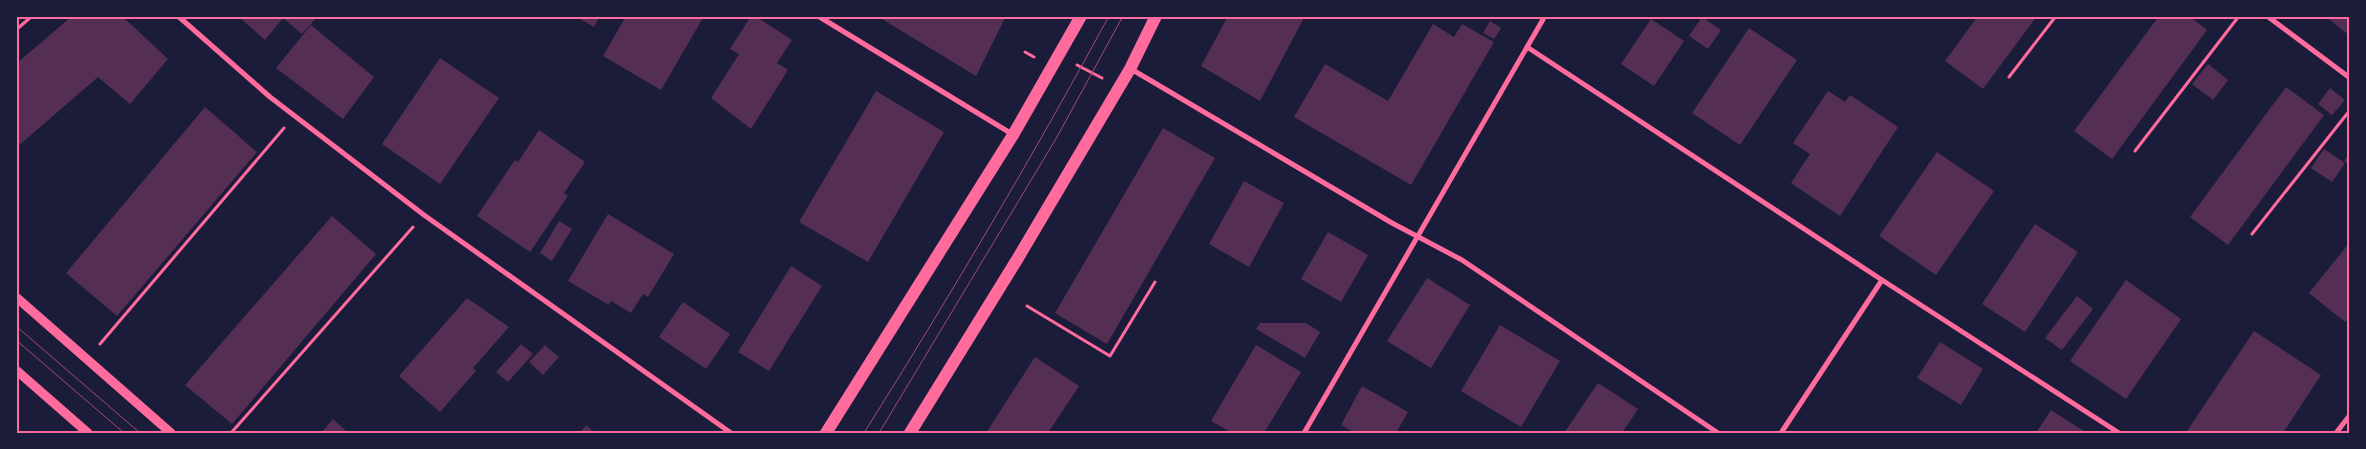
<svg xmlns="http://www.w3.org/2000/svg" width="2366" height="449" font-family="'Open Sans',sans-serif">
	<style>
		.building { fill: #542f53 }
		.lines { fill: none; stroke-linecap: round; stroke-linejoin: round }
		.path { stroke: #ff6b9d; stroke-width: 3 }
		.minor { stroke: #ff6b9d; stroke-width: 5 }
		.tertiary { stroke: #ff6b9d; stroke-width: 9 }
		.primary { stroke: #ff6b9d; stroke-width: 12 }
		.tram { stroke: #a44b75; stroke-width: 1 }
		.neatline { fill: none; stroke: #ff6b9d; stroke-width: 2 }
	</style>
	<rect width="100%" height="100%" fill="#1b1b3a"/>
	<g class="building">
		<path d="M72 16H122L168 59 130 104 98 77 16 148V64Z"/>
		<path d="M238 16H318L302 34 283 18 265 40Z"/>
		<path d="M575 16H600L594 27Z"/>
		<path d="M626 16H704L661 90 603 56Z"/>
		<path d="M751 16H755L792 40 777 63 788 70 751 129 711 98 739 54 730 49Z"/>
		<path d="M877 16H1006L976 76Z"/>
		<path d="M1228 16H1305L1260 101 1201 66Z"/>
		<path d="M1978 16H2037L1983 89 1945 61Z"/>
		<path d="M2159 16H2189L2207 30 2112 159 2074 131Z"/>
		<path d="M2325 16H2350V36Z"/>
		<path d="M1702 17 1721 30 1708 49 1689 36Z"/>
		<path d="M1651 19 1684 41 1654 86 1621 64Z"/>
		<path d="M1490 21 1501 28 1494 39 1483 33Z"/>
		<path d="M1433 24 1454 37 1462 24 1494 42 1411 185 1294 117 1325 64 1388 101Z"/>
		<path d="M311 25 374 77 343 119 276 68Z"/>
		<path d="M1749 28 1797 60 1740 145 1692 113Z"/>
		<path d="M440 58 499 98 440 184 382 144Z"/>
		<path d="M2208 64 2228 80 2213 100 2192 84Z"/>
		<path d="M2286 87 2324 115 2228 245 2190 217Z"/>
		<path d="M2330 88 2345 100 2332 115 2318 104Z"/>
		<path d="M876 91 944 132 868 262 799 222Z"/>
		<path d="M1828 91 1845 102 1850 95 1898 127 1840 216 1791 183 1810 154 1793 143Z"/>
		<path d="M205 107 257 152 117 316 66 273Z"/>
		<path d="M1163 128 1215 158 1107 344 1055 313Z"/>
		<path d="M539 130 585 162 564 193 568 196 530 252 477 216 515 160 518 162Z"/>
		<path d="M2324 149 2345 163 2332 182 2311 168Z"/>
		<path d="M1937 152 1994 191 1936 275 1879 236Z"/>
		<path d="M2350 153V166L2344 161Z"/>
		<path d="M1244 181 1284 203 1249 267 1209 244Z"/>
		<path d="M608 214 674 254 648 297 643 294 631 313 611 301 609 305 568 281Z"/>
		<path d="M332 216 376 254 232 424 185 385Z"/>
		<path d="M559 221 572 229 552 261 540 253Z"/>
		<path d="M2035 224 2078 252 2025 332 1982 304Z"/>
		<path d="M1328 232 1368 255 1341 302 1301 279Z"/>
		<path d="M2350 242V316L2345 322 2309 293Z"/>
		<path d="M791 266 822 286 769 371 738 352Z"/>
		<path d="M1427 278 1470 305 1431 368 1387 341Z"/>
		<path d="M2126 280 2181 319 2126 399 2070 361Z"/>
		<path d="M2077 296 2093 309 2062 350 2045 338Z"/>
		<path d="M467 298 509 327 473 368 476 371 440 412 399 376Z"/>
		<path d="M683 302 730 334 706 369 659 337Z"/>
		<path d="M1260 323H1306L1320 332 1305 358 1256 329Z"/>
		<path d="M1500 325 1560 361 1521 427 1461 391Z"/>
		<path d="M2254 331 2321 375 2283 433H2190L2187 431Z"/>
		<path d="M1940 342 1983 369 1961 405 1917 378Z"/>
		<path d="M521 344 533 354 508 382 496 372Z"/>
		<path d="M545 345 559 357 543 375 529 362Z"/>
		<path d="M1256 345 1301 372 1264 433H1232L1211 421Z"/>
		<path d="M1035 357 1079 386 1048 433H986Z"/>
		<path d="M1598 383 1638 409 1622 433H1564Z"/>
		<path d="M1362 386 1408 412 1396 433H1355L1341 425Z"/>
		<path d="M2051 410 2087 433H2036Z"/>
		<path d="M333 419 348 433H321Z"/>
		<path d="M586 425 595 433H580Z"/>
	</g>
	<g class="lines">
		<g class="path">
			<path d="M16 30 32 16"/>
			<path d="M1025 52 1034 57"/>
			<path d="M1077 65 1102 78"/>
			<path d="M2009 77 2056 16"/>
			<path d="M2135 151 2239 16"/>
			<path d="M2252 234 2350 110"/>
			<path d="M1027 306 1110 356 1155 282"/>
			<path d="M100 344 284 128"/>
			<path d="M231 433 413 227"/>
		</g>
		<g class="minor">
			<path d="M178 16 270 97 424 215 731 433"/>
			<path d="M818 16 1012 134"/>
			<path d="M2267 16 2350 78"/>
			<path d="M1527 47 1882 280 1781 433"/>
			<path d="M1131 69 1392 223 1462 260 1718 433"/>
			<path d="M1882 280 2119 433"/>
			<path d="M1304 433 1545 16"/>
			<path d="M2336 433 2350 415"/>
		</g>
		<g class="tertiary">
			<path d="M16 297 171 433"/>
			<path d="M16 370 88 433"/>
		</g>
		<g class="primary">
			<path d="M826 433 1013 135 1081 16"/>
			<path d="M910 433 1018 258 1130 69 1156 16"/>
		</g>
		<g class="tram">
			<path d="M16 326 140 433"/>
			<path d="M16 340 124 433"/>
			<path d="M864 433C950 296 1032 158 1109 16"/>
			<path d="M879 433 1057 137 1123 16"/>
		</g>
	</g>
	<rect width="2366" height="449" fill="none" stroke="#1b1b3a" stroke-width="35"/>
	<rect x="18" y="18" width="2330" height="414" class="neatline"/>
</svg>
